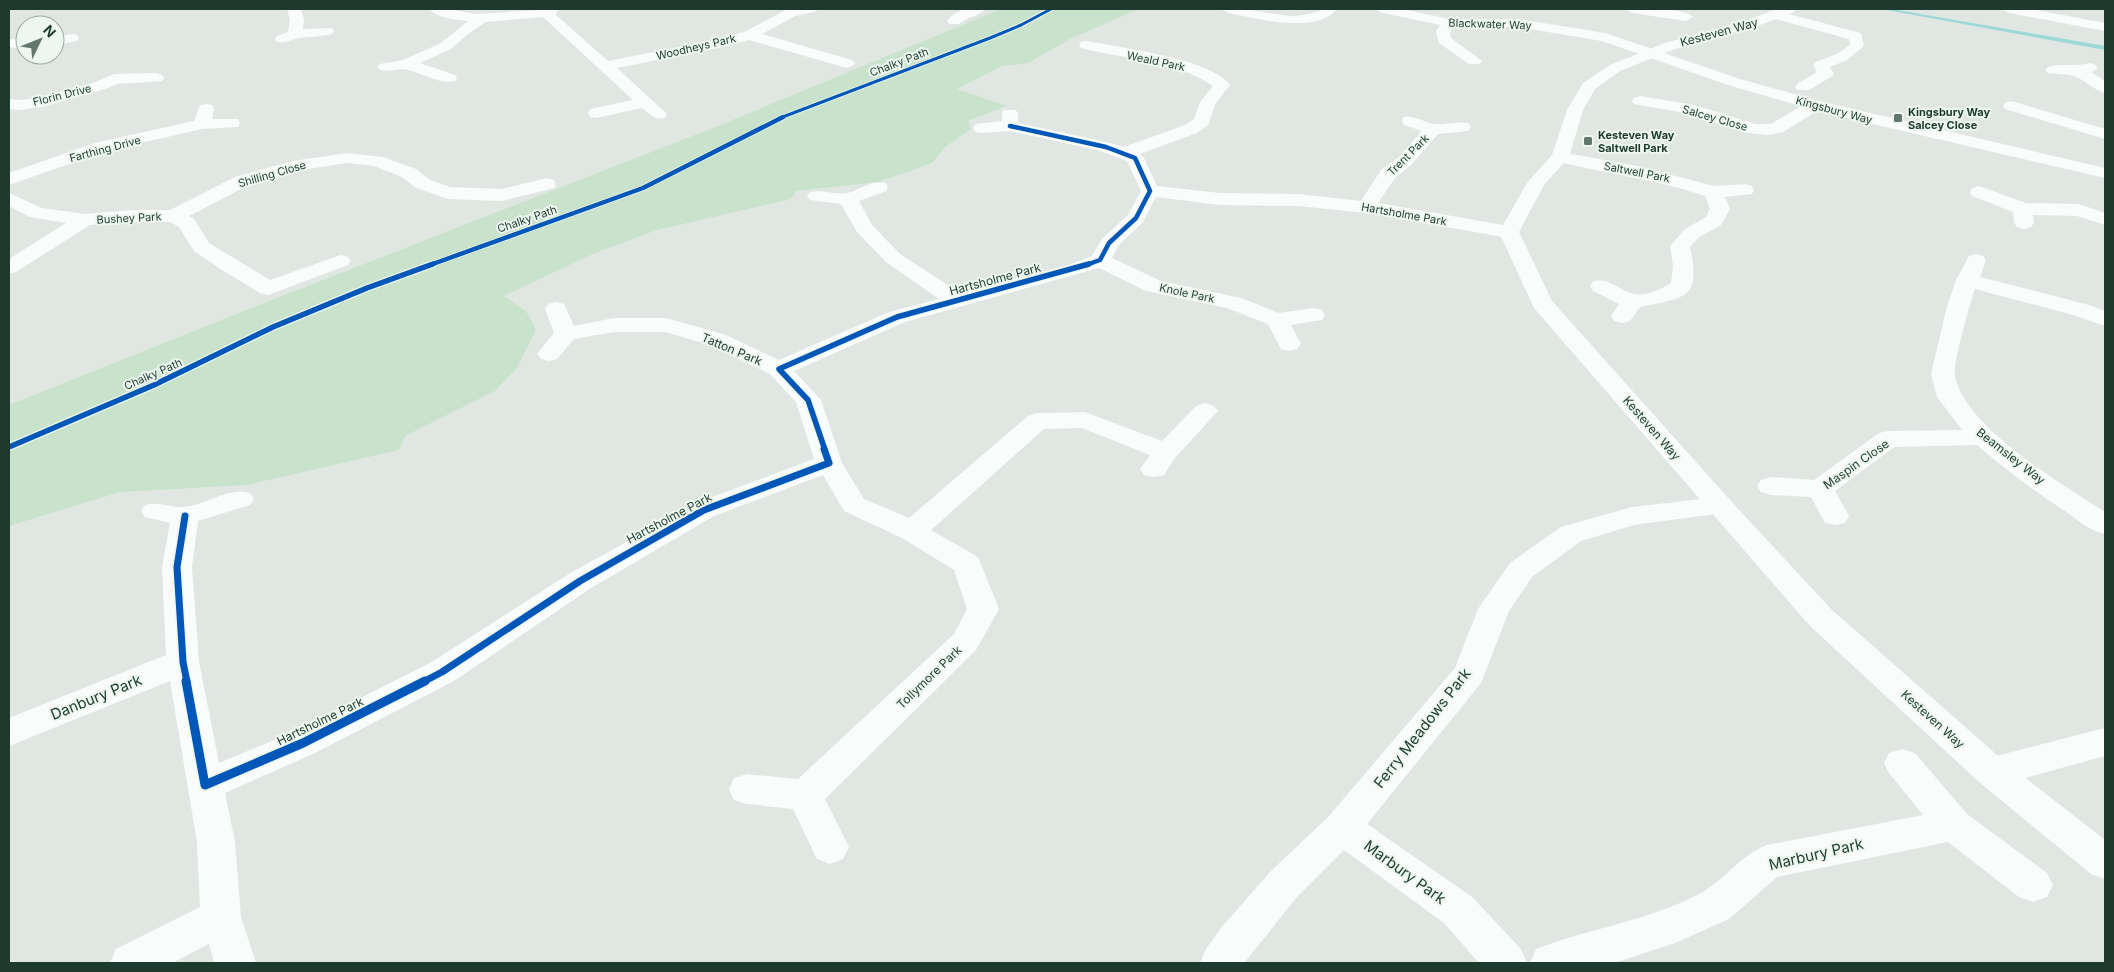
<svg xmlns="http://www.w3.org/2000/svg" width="2114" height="972" font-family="Inter,sans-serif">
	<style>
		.green { fill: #c8e2cc }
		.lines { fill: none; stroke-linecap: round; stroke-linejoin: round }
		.stream { fill: #9dd8d8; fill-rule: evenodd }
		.minor { fill: #fafbfb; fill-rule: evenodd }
		.tertiary { fill: #fafbfb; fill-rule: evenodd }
		.cycleway-far4-casing { stroke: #edf7f0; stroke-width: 5 }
		.cycleway-far3-casing { stroke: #edf7f0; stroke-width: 6 }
		.cycleway-far2-casing { stroke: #edf7f0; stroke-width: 8 }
		.cycleway-far1-casing { stroke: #edf7f0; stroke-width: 10 }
		.cycleway-casing { stroke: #edf7f0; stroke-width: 12 }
		.cycleway-far4 { stroke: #0057b8; stroke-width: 3 }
		.cycleway-far3 { stroke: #0057b8; stroke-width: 4.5 }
		.cycleway-far2 { stroke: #0057b8; stroke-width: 5.5 }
		.cycleway-far1 { stroke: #0057b8; stroke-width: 7 }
		.cycleway { stroke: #0057b8; stroke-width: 9 }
		.poi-dot { fill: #62776d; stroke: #edf7f0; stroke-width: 2 }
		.labels { text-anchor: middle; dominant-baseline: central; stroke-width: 4; stroke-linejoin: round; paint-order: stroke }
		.far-street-label { font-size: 11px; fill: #1e3a2e; stroke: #edf7f0 }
		.far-poi-label { font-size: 11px; font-weight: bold; fill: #1e3a2e; stroke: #edf7f0; text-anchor: start }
		.street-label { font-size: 12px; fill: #1e3a2e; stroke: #edf7f0 }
		.near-street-label { font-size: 15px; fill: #1e3a2e; stroke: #edf7f0 }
	</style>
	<rect width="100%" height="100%" fill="#e0e7e3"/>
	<path class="green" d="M1001 9H1139L1070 39 1028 63 1002 66 957 89 1007 106 968 121 971 129 945 147 932 163 907 172 878 182 796 191 791 199 657 230 595 253 504 296 526 311 536 330 516 369 495 391 405 436 399 450 246 485 120 492 9 526V405L264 303 718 126Z"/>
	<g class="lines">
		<path class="stream" d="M1881 9H1892L2105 46V50Z"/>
		<g class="minor">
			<path d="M287 9H301L304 20 303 29 332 28 334 31 332 34C322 37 311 36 300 38 292 39 286 44 277 42L275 39 277 36 288 32 290 20Z"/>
			<path d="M429 9H448L476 14 558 9 556 15 608 61 720 39 744 32 786 10 817 9 815 12 795 16 762 34 852 60 855 63 852 66 847 68 749 40 723 47 617 68 667 114 665 118C654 120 650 114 642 108L596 118 590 117 588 113 590 109 633 100 543 17 486 22 469 33 451 49 420 63 455 75 457 78 455 81C440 85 422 73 408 70 399 67 389 73 380 70L377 67 380 64 403 60 441 43 468 21C456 20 437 18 429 9Z"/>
			<path d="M966 9H986C979 16 967 17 959 24H949L947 21C952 14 958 11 966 9Z"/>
			<path d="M1221 9C1247 7 1267 14 1291 16 1308 17 1318 8 1337 9 1317 35 1255 18 1228 13Z"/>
			<path d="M1377 9H1402L1449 19H1518L1605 33 1740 79 1819 101 2105 168V178L1817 111 1783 132 1769 135 1747 133 1691 114 1634 104 1632 101 1634 98 1640 96 1694 105 1755 124H1771L1801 106 1728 85 1602 41 1518 27H1453L1450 32 1451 38 1482 61 1479 64H1469L1439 43 1436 32 1440 25 1379 12Z"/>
			<path d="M1625 9C1639 8 1684 7 1693 17L1686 21 1632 13Z"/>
			<path d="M2002 9H2030L2105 23V31L2009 13Z"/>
			<path d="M1777 11 1861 33 1864 46 1847 60 1830 67 1834 74 1831 77 1809 90H1797L1795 87 1797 84 1817 72 1813 65 1816 62 1837 54 1850 45 1849 39 1772 18 1770 15 1772 12Z"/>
			<path d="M72 34 77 35 79 38 77 41 55 45V37Z"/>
			<path d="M9 39 25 41V49L9 47Z"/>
			<path d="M1086 41C1118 47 1212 59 1230 85L1216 103 1208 125 1197 133 1140 154 1144 158 1157 186 1220 193 1299 194 1361 201 1381 170 1399 157 1422 131 1404 125 1402 121 1404 117C1416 115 1424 123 1435 124 1446 125 1457 121 1468 123L1471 127 1468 131 1438 134 1411 165 1395 178 1378 203 1509 226 1516 228 1519 232 1516 236 1509 238 1366 213 1299 206 1220 205 1156 197 1143 222 1118 246 1112 258 1161 281 1241 298 1279 313 1314 308 1322 310 1325 315 1322 320 1291 325 1301 344 1297 349 1289 351 1281 349 1268 324 1227 308 1146 291 1099 268 905 322 794 371 821 400 842 463 864 499 909 518 1028 416 1037 413 1085 412 1162 441 1196 406 1205 403 1214 406 1218 411 1175 458 1164 475 1154 477 1144 475 1140 469 1150 455 1082 428 1044 429 931 530 978 557 999 609 976 650 825 799 849 847 843 859 830 864 817 859 793 809 747 804 734 800 729 789 734 778 747 774 798 779 954 634 967 609 954 570 902 538 844 511 823 475 714 516 591 588 454 681 315 753 225 793 235 842 241 917 256 963H214L209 944 172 963H110L116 949 200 907 197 842 170 681 9 746V718L166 655 162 567 170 523 145 517 141 511 145 505C159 501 170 508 184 507 207 505 227 487 250 493L254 499 250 505 198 521 192 567 199 662 219 763 291 733 430 663 569 574 694 504 814 459 796 402 770 374 710 345 665 332H614L574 339 557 359 549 361 541 359 537 354 554 333 545 309 548 304 556 302 564 304 574 326 614 318H666L726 335 779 360 889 312 939 299 886 262 857 232 841 204 810 200 807 196 810 192C823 189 835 195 847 193 861 190 871 179 886 183L888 187 886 191 859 201 872 225 900 254 960 293 1069 265 1092 256 1102 239 1128 215 1141 191 1127 161 1101 151 1010 131 982 133 976 132 973 128 976 124 1002 121V114L1004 110H1016L1018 114V123L1106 142 1124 147 1185 125 1194 119 1200 102 1213 86C1175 60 1124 59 1081 48L1079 45 1081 42Z"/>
			<path d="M2090 63 2095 65 2098 68 2091 72 2105 81V93C2094 90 2086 81 2076 77 2068 73 2057 75 2048 73L2045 70 2048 67C2061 63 2076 67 2090 63Z"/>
			<path d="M156 73 162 75 164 78 162 81 117 84 105 89 42 107 20 110 9 109V99L20 100 41 97 93 83 114 74Z"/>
			<path d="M2011 101 2105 129V139L2005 109 2003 106 2005 103Z"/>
			<path d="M206 104 212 105 214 109 212 119H238L240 123 238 127 202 129 106 151 9 185V173L95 143 194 121 200 105Z"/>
			<path d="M1560 152 1637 166 1714 186 1745 184 1752 186 1754 190 1752 194 1725 197 1730 209 1721 225 1699 237 1690 247C1702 299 1685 298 1640 307L1630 321 1622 323 1614 321 1611 316 1619 304 1593 291 1590 286 1593 281C1610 277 1619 291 1634 294 1645 297 1662 289 1671 283L1673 266 1670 246 1685 229 1706 217 1710 209 1705 196C1654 179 1605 173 1554 161L1551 157 1554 153Z"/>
			<path d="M347 153 383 157 416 169 430 180 450 187 502 189 547 178 554 180 556 184 554 188 502 201 448 199 416 188 402 177 374 166 347 163 295 171 249 185 189 216 194 219 209 243 270 280 341 255 348 257 351 261 348 265 268 295 260 293 222 270 194 251 179 227 170 222H131L90 225 16 272 9 274V259L66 223 30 217 9 206V193L42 208 85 214 131 210H170L235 177 293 161Z"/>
			<path d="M1979 186 2026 203 2079 204 2105 213V225L2077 216 2033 215 2034 223 2031 227 2024 229 2017 227 2014 223 2013 212 1972 196 1970 192 1972 188Z"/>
			<path d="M1976 254 1983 256 1986 260 1980 277 2089 305 2105 311V326L2073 315 1975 289C1970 304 1952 364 1955 377 1967 429 2062 484 2105 512V534C2090 531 2078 520 2065 511 2034 491 2005 469 1977 445L1894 447 1835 491 1849 516 1845 523 1835 525 1825 523 1811 497 1771 495 1761 492 1757 486 1761 480 1771 477 1814 480 1879 433 1888 431 1962 430 1937 397 1931 374 1947 306 1956 280 1969 256Z"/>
			<path d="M1720 497 1730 500 1734 506 1730 512 1634 525 1581 541 1532 577 1509 611 1481 683 1367 824 1472 897 1521 949 1527 963H1479L1444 923 1344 850 1297 897 1244 963H1200L1206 949 1221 928 1269 873 1329 816 1455 668 1478 609 1510 563 1561 527 1632 507Z"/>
			<path d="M2105 728V756L1992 787 1979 782 1974 772 1979 762 1992 757Z"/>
			<path d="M1902 749 1915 753 1967 814 2047 873 2053 885 2047 897 2033 902 2019 897 1948 842 1777 877 1729 919 1675 943 1614 963H1530L1536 949C1590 928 1648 921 1699 894 1724 881 1740 855 1767 845L1923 815 1889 773 1884 763 1889 753Z"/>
		</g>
		<path class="tertiary" d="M1777 9H1796L1794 12 1755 27 1675 49 1620 71 1595 89 1583 110 1569 157 1544 185 1519 232 1552 301 1730 500 1832 610 2005 762 2105 840V879L2091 874 1979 782 1810 626 1534 308 1499 232 1527 183 1552 155 1567 110 1583 83 1610 65 1665 43 1745 21Z"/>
		<g class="cycleway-far4-casing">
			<path id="cycleway-far4" d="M780 118 990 38 1021 25 1051 9"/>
		</g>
		<g class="cycleway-far3-casing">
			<g id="cycleway-far3">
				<path d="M1010 126 1106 147 1135 158 1150 191 1136 218 1109 243 1100 260 1086 265"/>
				<path d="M430 265 643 188 783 117"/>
			</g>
		</g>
		<g class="cycleway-far2-casing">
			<g id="cycleway-far2">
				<path d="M9 447 154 385 273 327 367 288 433 264"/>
				<path d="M825 450 808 400 779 369 897 317 1089 264"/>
			</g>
		</g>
		<g class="cycleway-far1-casing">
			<g id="cycleway-far1">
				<path d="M185 516 177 567 183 662 187 682"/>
				<path d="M423 682 442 672 580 581 704 510 829 463 824 449"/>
			</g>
		</g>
		<g class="cycleway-casing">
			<path id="cycleway" d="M186 681 205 785 303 743 425 681"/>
		</g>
		<use href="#cycleway-far4" class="cycleway-far4"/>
		<use href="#cycleway-far3" class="cycleway-far3"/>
		<use href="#cycleway-far2" class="cycleway-far2"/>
		<use href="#cycleway-far1" class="cycleway-far1"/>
		<use href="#cycleway" class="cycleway"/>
	</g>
	<g class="poi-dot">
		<rect x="1893" y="113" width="10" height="10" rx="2.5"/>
		<rect x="1583" y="136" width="10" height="10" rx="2.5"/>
	</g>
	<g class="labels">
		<g class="far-street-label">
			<text transform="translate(1490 24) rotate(2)">Blackwater Way</text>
			<text transform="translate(696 47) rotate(-13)">Woodheys Park</text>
			<text transform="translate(1156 61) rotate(12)">Weald Park</text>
			<text transform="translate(899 62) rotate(-21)">Chalky Path</text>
			<text transform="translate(62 95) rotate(-14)">Florin Drive</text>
			<text transform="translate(1834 110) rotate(15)">Kingsbury Way</text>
			<text transform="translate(1715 118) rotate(16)">Salcey Close</text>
			<text transform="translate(105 149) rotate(-15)">Farthing Drive</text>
			<text transform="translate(1408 155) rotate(-45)">Trent Park</text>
			<text transform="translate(1637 172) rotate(11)">Saltwell Park</text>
			<text transform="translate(272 174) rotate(-16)">Shilling Close</text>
			<text transform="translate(1404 214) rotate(10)">Hartsholme Park</text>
			<text transform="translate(129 218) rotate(-3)">Bushey Park</text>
			<text transform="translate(527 219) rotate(-19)">Chalky Path</text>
			<text transform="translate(1187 293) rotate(12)">Knole Park</text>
			<text transform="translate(153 374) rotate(-24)">Chalky Path</text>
		</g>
		<g class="far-poi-label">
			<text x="1908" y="112">Kingsbury Way<tspan x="1908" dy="13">Salcey Close</tspan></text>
			<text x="1598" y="135">Kesteven Way<tspan x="1598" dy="13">Saltwell Park</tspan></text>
		</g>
		<g class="street-label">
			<text transform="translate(1719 32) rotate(-15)">Kesteven Way</text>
			<text transform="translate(995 279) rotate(-15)">Hartsholme Park</text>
			<text transform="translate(732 349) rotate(23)">Tatton Park</text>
			<text transform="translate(1652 428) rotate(49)">Kesteven Way</text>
			<text transform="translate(2011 456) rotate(38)">Beamsley Way</text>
			<text transform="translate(1856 464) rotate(-35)">Maspin Close</text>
			<text transform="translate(669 518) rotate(-28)">Hartsholme Park</text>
			<text transform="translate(929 677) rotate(-44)">Tollymore Park</text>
			<text transform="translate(1933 719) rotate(42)">Kesteven Way</text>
			<text transform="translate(320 721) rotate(-26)">Hartsholme Park</text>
		</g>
		<g class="near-street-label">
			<text transform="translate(96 697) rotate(-22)">Danbury Park</text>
			<text transform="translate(1422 728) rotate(-52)">Ferry Meadows Park</text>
			<text transform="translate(1816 854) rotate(-13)">Marbury Park</text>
			<text transform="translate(1405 872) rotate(36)">Marbury Park</text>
		</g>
	</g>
	<rect width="2114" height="972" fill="none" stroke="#1e3a2e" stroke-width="20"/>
	<g transform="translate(40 40) rotate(47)"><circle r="24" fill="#edf7f0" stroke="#9aaba2"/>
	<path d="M0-4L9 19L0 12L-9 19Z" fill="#62776d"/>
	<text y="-8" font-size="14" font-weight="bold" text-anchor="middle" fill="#1e3a2e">N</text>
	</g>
</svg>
